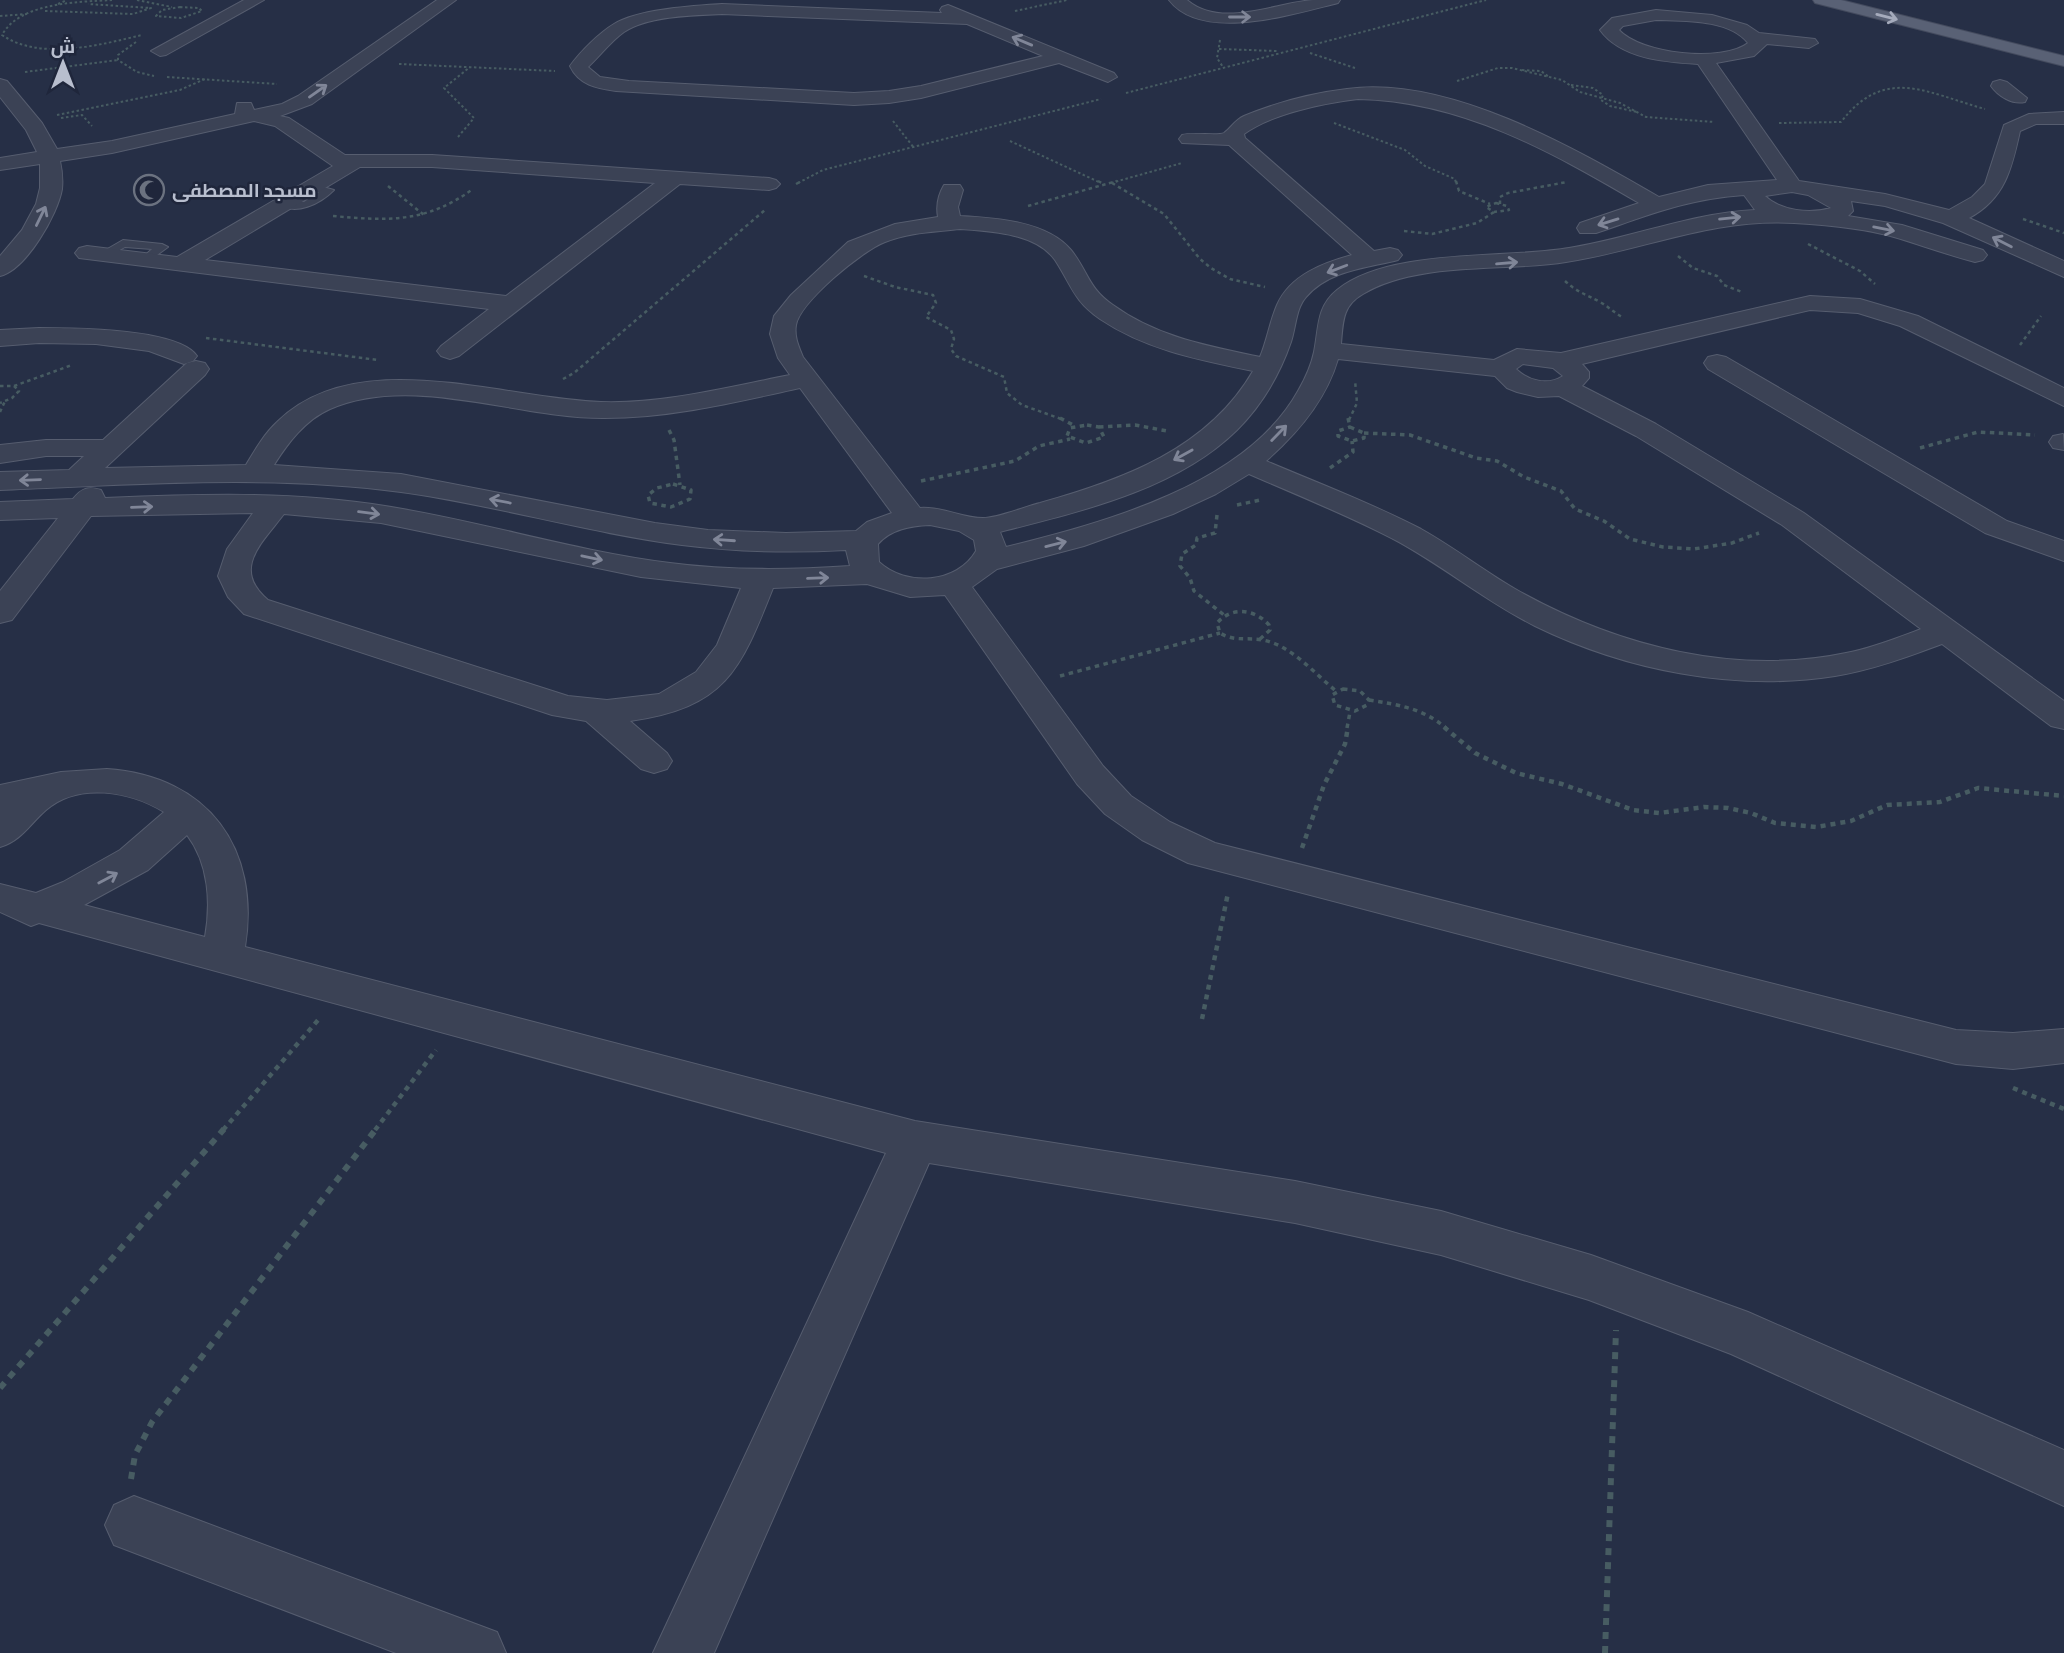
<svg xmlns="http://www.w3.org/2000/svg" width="2064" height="1653" font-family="Poppins,Cairo,sans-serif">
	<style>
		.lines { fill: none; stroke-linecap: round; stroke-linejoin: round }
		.service-casing { stroke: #565d6f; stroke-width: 2 }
		.minor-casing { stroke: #565d6f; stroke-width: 2 }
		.primary-casing { stroke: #444b5e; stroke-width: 2 }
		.path-far4 { stroke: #475c62; stroke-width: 2; stroke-dasharray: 2.5 2.5; stroke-linecap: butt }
		.path-far3 { stroke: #475c62; stroke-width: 2.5; stroke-dasharray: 3.5 3.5; stroke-linecap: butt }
		.path-far2 { stroke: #475c62; stroke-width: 3.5; stroke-dasharray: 4.5 4.5; stroke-linecap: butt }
		.path-far1 { stroke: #475c62; stroke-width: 4.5; stroke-dasharray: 5 5; stroke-linecap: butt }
		.path { stroke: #475c62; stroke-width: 6; stroke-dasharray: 7 7; stroke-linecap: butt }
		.service { fill: #3b4255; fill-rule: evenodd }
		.minor { fill: #3b4255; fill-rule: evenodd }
		.primary { fill: #596175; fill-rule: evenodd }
		.oneway { stroke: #808698 }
		.oneway2 { stroke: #a5abbc }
		.labels { text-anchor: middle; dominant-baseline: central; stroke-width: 5; stroke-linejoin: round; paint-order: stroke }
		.far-poi-label { font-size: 19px; font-weight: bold; fill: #b8bece; stroke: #1f263b; text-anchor: start }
	</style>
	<rect width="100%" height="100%" fill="#262f46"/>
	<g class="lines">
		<g class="service-casing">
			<g id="service">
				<path d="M312 184 334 190C320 204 296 216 278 204L283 201 304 202 319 192 308 189 307 187Z"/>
				<path d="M123 240 162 244 168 247 146 263 140 260 152 249 125 247 107 257 97 255Z"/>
			</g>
		</g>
		<g class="minor-casing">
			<g id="minor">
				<path d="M244 0H264L166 55 160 56 151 51Z"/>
				<path d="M437 0H456L312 104 280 116 289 118 345 155H432L769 178 776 180 780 184 776 188 769 190 680 184 459 356 450 359 441 356 437 351 441 346 489 309 79 258 75 253 79 248 87 246 177 257 333 166 275 126 254 121 112 153 60 161C62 170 63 179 62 189 58 214 26 270 0 276V256L22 230 36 204 40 188V164L0 170V158L37 152 26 130 0 97V79L7 81 42 123 57 149 112 141 235 114 237 103H251L254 110 282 104 298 96ZM360 167H432L655 183 506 296 205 260Z"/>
				<path d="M1169 0H1187C1221 29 1274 3 1313 0 1322 0 1331 0 1340 0L1338 3C1293 14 1202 43 1169 0Z"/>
				<path d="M722 4 942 13 940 10 942 7 948 5 1114 73 1117 77 1108 82 1059 63 921 98 889 103 854 105 616 91C596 88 579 85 570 66 580 52 599 33 614 24 639 9 693 6 722 4ZM722 14 967 24 1043 56 921 86 889 91 854 93 629 81 600 77 588 67C600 56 611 41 624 32 647 16 695 15 722 14Z"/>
				<path d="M1656 10 1712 15 1747 25 1759 33 1815 39 1818 43 1809 48 1767 44 1754 56 1716 63 1799 181 1885 194 1949 210 1972 197 1985 184 2004 125 2029 114 2064 112V124H2036L2020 131C2012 168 2005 199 1969 218L2064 261V277L1943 223 1885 206 1851 201 1853 211 1848 216 1902 225 1983 250 1987 255 1983 260 1975 262C1948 255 1921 245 1894 237 1863 228 1827 225 1794 223 1711 218 1645 250 1566 262 1504 272 1417 261 1363 294 1342 306 1343 322 1341 344L1494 360 1517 349 1561 353 1810 296 1860 299 1918 316 2064 388V406L1900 326 1858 313 1810 310 1582 364 1589 372V378L1582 386 1656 424 1804 513 2064 701V729L2051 726 1942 644C1907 657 1872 670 1835 676 1735 692 1625 670 1535 626 1487 602 1446 568 1399 542 1350 516 1299 496 1249 474L1216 494 1173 514 1084 546 997 569 972 587 1103 766 1131 796 1170 822 1215 843 1956 1030 2013 1033 2064 1029V1063L2013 1069 1956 1064 1188 863 1142 840 1105 814 1077 784 945 595 910 597 867 584 773 588C740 671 726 707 630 721L667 753 672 761 667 769 654 773 641 769 586 721 552 715 244 614 228 597 218 576 227 549 253 513 91 516 12 620 0 623V591L58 518 0 520V502L73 499C82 488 88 486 101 490L105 498C198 494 292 491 385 506 481 521 574 551 670 563 730 571 790 570 850 566L846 550C792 553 737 552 682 545 588 533 496 505 401 492 268 474 133 485 0 490V472L69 470 84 456H46L0 463V445L46 440H103L187 363 196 361 205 363 209 369 205 375 105 468 246 465C255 450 264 434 277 422 357 343 503 399 601 402 664 404 728 387 790 375L778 358 770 334 774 316 791 295 848 242 895 224 938 217C936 206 938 195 944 185H960L963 190 958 207 960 216C995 218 1047 221 1071 250 1088 271 1088 288 1113 305 1157 337 1208 346 1260 357 1267 340 1270 321 1277 305 1290 275 1323 263 1352 255L1229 145 1182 143 1179 139 1182 135C1191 132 1219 136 1224 133 1230 129 1235 120 1244 116 1275 103 1313 93 1347 89 1448 75 1574 148 1659 197L1708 185 1777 180 1698 64C1665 62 1621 59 1600 30L1612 18ZM1656 20C1684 21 1729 19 1748 43 1722 63 1641 54 1619 30L1623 26ZM1358 99C1462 101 1552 152 1639 203L1580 223 1577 228 1580 233H1596C1649 215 1687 199 1744 195L1755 210C1691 213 1632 238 1569 248 1505 259 1388 248 1337 290 1316 307 1319 328 1314 352 1311 366 1305 379 1298 391 1246 485 1103 523 1006 547L1000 532C1081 511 1176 490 1237 430 1262 405 1280 374 1291 342 1296 327 1296 308 1306 297 1329 270 1367 268 1398 260L1402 255 1398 250 1390 248 1374 251 1245 138 1244 134C1271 114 1324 103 1358 99ZM1792 192 1808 195 1831 208C1810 214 1781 211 1765 196ZM960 229C989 231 1036 233 1055 260 1072 286 1073 300 1100 319 1146 350 1200 360 1253 371 1208 449 1122 480 1040 503 1024 507 998 518 983 518 962 518 941 506 920 508L803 357C799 347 794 337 796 325 800 302 863 250 885 242 910 232 935 232 960 229ZM1338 359 1495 376 1507 388 1517 392 1538 397 1559 396 1636 436 1782 525 1921 629C1897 638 1872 648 1846 653 1736 676 1621 647 1524 594 1489 575 1457 549 1421 529 1371 503 1318 483 1266 461 1298 433 1326 400 1338 359ZM1523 364 1553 368 1563 376C1547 386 1529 381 1516 369ZM800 388 892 513 867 522 856 531 786 533 708 530 655 523 401 474 274 465C288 443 305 420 330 409 413 373 518 419 605 418 671 418 736 402 800 388ZM284 514 381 523 641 577 741 588 717 645 696 672 659 694 607 700 568 696 268 600C231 569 262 543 284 514ZM930 525 959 531 974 540 976 551C957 584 906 587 879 562L878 544C891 529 911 526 930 525Z"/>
				<path d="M2000 80 2007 82 2027 98 2025 102C2012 105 1998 96 1991 86L1993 82Z"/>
				<path d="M39 328C72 328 178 328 197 356L193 361 184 364 149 351 96 344 39 343 0 346V330Z"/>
				<path d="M1717 355 1726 357 2007 521 2064 541V561L1985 533 1708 369 1704 363 1708 357Z"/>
				<path d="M2063 434 2064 450 2053 448 2049 442 2053 436Z"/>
				<path d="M107 769C208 776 261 848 245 947L915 1121 1295 1181 1441 1211 1591 1255 1748 1312 2064 1450V1506L1731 1354 1589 1300 1441 1255 1295 1223 929 1163 714 1653H653L886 1153 39 923 31 926 0 912V884L36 893 63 882 120 850 164 812C130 791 78 782 46 810 30 824 21 841 0 847V785L61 772ZM187 835C209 864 211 903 205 937L84 905 148 870Z"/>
				<path d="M134 1496 497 1632 506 1653H396L114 1545 105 1525 114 1505Z"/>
			</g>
		</g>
		<g class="primary-casing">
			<path id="primary" d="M1813 0H1841L2064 56V66L1815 3Z"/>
		</g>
		<g class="path-far4">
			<path d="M112 0C79 2 20 2 2 35 40 61 100 45 142 35"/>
			<path d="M137 0 172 7"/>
			<path d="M58 4 67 0"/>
			<path d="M180 7 199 8 202 11 181 18 156 16 162 10Z"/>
			<path d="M45 11 133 14 151 8 88 4"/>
			<path d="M1015 11 1067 0"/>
			<path d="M0 16 27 14"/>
			<path d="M1220 40 1217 58 1223 67"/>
			<path d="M136 42 118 55V60L137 72 154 76"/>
			<path d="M1219 49 1277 51"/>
			<path d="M1310 53 1355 68"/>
			<path d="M399 64 555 71"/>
			<path d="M1522 70 1541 71 1549 77"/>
			<path d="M25 72 118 60"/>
			<path d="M167 77 277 84"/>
			<path d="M1457 81 1498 68H1512L1562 80 1580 92 1620 103 1646 117 1714 122"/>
			<path d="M1571 85 1593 88 1603 95 1601 100 1610 106 1637 112"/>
			<path d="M1126 93 1486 0"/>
			<path d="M57 115 180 90 205 79"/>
			<path d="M61 118 82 115 92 126"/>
			<path d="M893 121 914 148"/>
			<path d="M1334 123 1405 150 1425 166 1455 179 1456 183"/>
			<path d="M1779 123 1841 122C1885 65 1927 93 1985 109"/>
			<path d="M458 137 474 118 444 88 470 67"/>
			<path d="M1010 141 1101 183"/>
			<path d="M798 183 823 170 1101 99"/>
			<path d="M1111 183 1182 163"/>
		</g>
		<g class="path-far3">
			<path d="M1098 181 1104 184"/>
			<path d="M1456 181 1459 191 1490 204"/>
			<path d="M1112 183 1164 214 1200 259 1211 268 1230 279 1265 287"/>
			<path d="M796 184 802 181"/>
			<path d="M388 186 424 215"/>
			<path d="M1496 203 1507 206 1509 210 1494 212 1486 207Z"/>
			<path d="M1500 204V197L1508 193 1567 182"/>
			<path d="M1028 206 1117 181"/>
			<path d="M333 216C389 221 426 223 473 189"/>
			<path d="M2023 219 2064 233"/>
			<path d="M1404 231 1432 234 1477 223 1494 212"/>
			<path d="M1808 244 1860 271 1875 284"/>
			<path d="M1678 256 1693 268 1717 276 1724 285 1742 292"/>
			<path d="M864 276 895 287 933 295 936 303 926 317 951 330 954 339 951 349 956 356 1004 377 1007 393 1022 405 1064 420"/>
			<path d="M1565 281C1578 293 1586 294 1600 302 1609 307 1614 313 1624 318"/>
			<path d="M206 338 378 360"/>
			<path d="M2020 345 2041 316"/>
			<path d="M563 379 574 373 765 210"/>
			<path d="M0 386H14L19 391 12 398 0 403"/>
			<path d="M14 386 72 365"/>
			<path d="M0 412 5 401"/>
			<path d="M1349 420 1357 403 1355 380"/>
		</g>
		<g class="path-far2">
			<path d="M1060 418 1075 426"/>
			<path d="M1348 418 1350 427"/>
			<path d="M1087 425 1099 427 1104 437 1086 443 1067 436 1070 428Z"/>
			<path d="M1099 427 1135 425 1167 431"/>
			<path d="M1350 427 1364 433V438L1352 441 1338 436V431Z"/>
			<path d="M669 430 674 440 680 485"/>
			<path d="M1364 433 1410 435 1476 458 1497 461 1524 477 1561 491 1575 509 1604 521 1630 539 1663 547 1694 549 1732 543 1759 533"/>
			<path d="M1920 448 1978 432 2035 435"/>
			<path d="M1330 468 1353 452 1352 441"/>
			<path d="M921 481 1015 461 1039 446 1070 439"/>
			<path d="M673 484 691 490 690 499 671 507 650 503 648 495 657 488Z"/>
			<path d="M1237 505 1260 500"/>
			<path d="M1217 515 1215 533 1197 538 1196 545 1182 554 1180 566 1190 578 1194 591 1224 615"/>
			<path d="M1260 639 1270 630 1269 625C1255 609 1232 606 1217 623L1220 633C1235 642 1247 637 1263 640 1292 646 1314 673 1336 691"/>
			<path d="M1060 676 1220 633"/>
			<path d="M1343 689 1360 691 1369 700 1367 705 1355 711 1335 705 1332 695Z"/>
			<path d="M1369 700C1399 705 1422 708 1446 728"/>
			<path d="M1347 728 1350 712"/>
		</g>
		<g class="path-far1">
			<path d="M1444 727 1475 753 1516 773 1562 784 1633 810 1659 813 1704 807 1728 808 1751 813 1775 823 1816 827 1851 821 1887 805 1940 802 1978 788 2064 796"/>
			<path d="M1302 848 1324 785 1345 744 1348 727"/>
			<path d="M1202 1019 1228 893"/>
			<path d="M2013 1088 2064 1109"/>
			<path d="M223 1130 319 1019"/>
			<path d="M375 1130 436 1050"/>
		</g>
		<g class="path">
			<path d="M0 1388 224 1129"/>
			<path d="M131 1479 135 1455 152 1422 376 1129"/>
			<path d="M1605 1653 1616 1330"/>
		</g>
		<use href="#service" class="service"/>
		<use href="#minor" class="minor"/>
		<use href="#primary" class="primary"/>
	</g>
	<defs><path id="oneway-shaft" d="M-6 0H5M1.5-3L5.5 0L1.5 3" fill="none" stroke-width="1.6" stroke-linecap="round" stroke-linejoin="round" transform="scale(1.75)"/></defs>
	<g class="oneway">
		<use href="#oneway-shaft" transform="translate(1240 17)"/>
		<use href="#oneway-shaft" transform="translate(1022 41) rotate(-157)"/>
		<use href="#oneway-shaft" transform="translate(318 91) rotate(-35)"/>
		<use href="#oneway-shaft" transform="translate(41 216) rotate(-64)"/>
		<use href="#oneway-shaft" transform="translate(1730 218) rotate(-6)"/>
		<use href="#oneway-shaft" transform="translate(1608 222) rotate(163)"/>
		<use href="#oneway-shaft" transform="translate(1884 229) rotate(11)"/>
		<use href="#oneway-shaft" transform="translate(2002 242) rotate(-153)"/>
		<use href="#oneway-shaft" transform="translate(1507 263) rotate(-5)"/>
		<use href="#oneway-shaft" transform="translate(1337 269) rotate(159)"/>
		<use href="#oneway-shaft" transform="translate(1279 433) rotate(-46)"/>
		<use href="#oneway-shaft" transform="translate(1183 455) rotate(151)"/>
		<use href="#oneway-shaft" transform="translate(30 480) rotate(178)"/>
		<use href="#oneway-shaft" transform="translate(500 501) rotate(-169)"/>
		<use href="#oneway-shaft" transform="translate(142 507) rotate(-2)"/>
		<use href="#oneway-shaft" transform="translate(369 513) rotate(7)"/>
		<use href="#oneway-shaft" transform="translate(724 540) rotate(-176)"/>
		<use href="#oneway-shaft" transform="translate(1056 544) rotate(-14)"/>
		<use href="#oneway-shaft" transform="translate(592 558) rotate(12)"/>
		<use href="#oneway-shaft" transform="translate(818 578) rotate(-2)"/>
		<use href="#oneway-shaft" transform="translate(108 878) rotate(-28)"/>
	</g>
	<use class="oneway2" href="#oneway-shaft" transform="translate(1887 17) rotate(14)"/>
	<defs>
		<g id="mosque-ring" transform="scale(1.575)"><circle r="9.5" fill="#1f263b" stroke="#6b7280" stroke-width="1.5"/><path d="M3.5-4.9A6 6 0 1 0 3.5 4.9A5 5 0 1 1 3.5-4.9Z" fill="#6b7280"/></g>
	</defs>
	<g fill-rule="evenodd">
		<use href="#mosque-ring" x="149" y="190"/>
	</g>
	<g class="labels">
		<g class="far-poi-label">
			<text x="172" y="190">مسجد المصطفى</text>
		</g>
	</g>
	<g transform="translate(63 63)" stroke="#1f263b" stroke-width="5" paint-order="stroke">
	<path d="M0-5L12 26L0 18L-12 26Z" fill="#b8bece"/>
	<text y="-10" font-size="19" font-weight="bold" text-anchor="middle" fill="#b8bece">ش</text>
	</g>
</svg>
